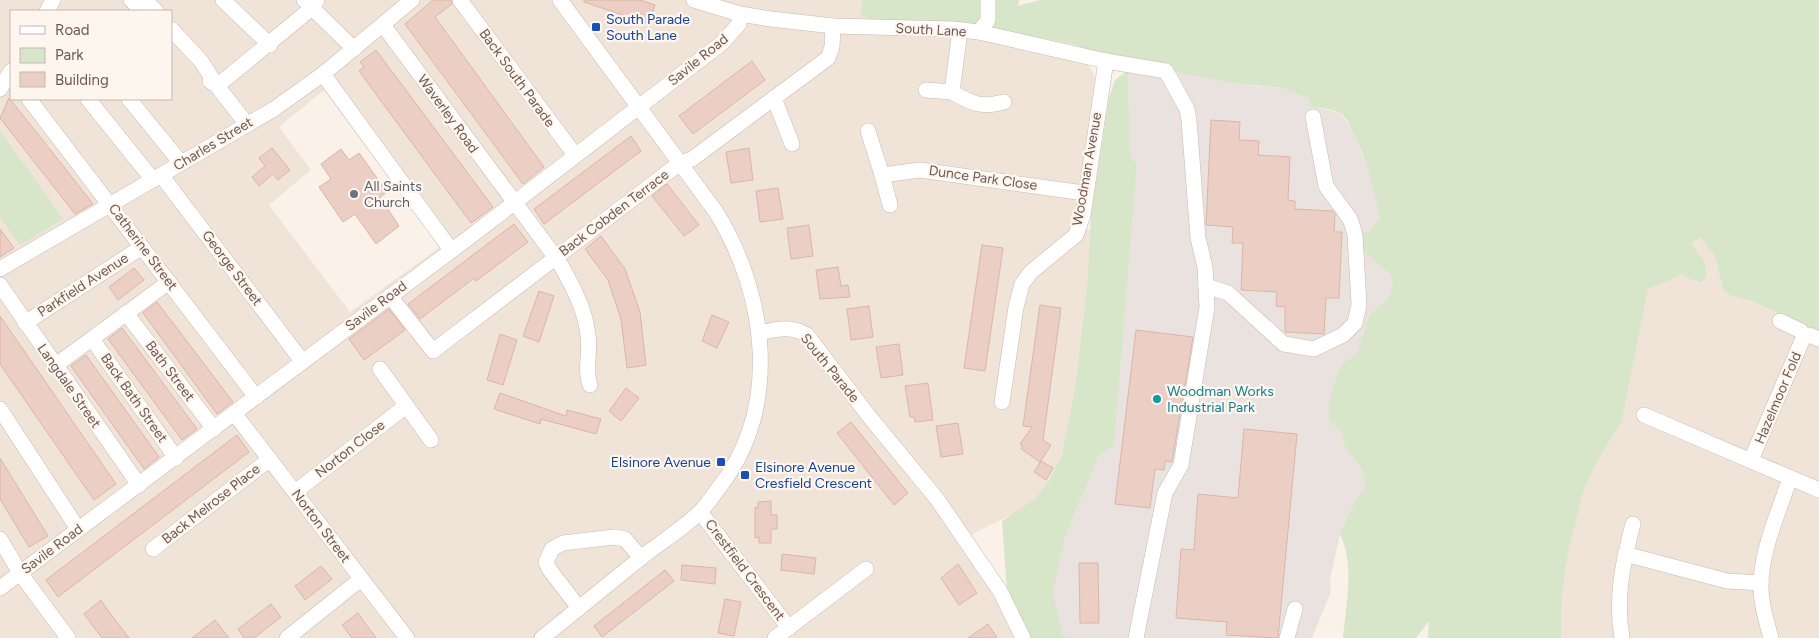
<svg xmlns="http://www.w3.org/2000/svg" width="1819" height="638" font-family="Figtree,sans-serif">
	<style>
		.residential { fill: #f0e3d8; fill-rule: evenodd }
		.industrial { fill: #e9e2de }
		.green { fill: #d7e5c9 }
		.building { fill: #ebcfc4; stroke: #dcb5a6 }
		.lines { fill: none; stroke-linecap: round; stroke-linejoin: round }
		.minor-casing { stroke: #cab9b0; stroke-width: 16 }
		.minor { stroke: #fff; stroke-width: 15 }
		.transit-dot { fill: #1a4fb4; stroke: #fdf6ef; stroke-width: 2 }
		.worship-dot { fill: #6b7280; stroke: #fdf6ef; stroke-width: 2 }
		.culture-dot { fill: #0f9aa8; stroke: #fdf6ef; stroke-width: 2 }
		.labels { text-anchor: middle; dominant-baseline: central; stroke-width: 4.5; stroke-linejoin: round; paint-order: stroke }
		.transit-label { font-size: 14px; fill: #164399; stroke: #fdf6ef; text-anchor: start }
		.street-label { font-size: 14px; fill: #705850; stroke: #fdf6ef }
		.worship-label { font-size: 14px; fill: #5b616d; stroke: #fdf6ef; text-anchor: start }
		.culture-label { font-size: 14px; fill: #0d838f; stroke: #fdf6ef; text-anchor: start }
	</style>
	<rect width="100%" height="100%" fill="#faf1e9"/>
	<g class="residential">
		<path d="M0 0H862L861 16 971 26 1069 43 1092 70 1095 79 1075 222 1090 231 1087 287 1075 388 1062 455 1048 482 1035 499 1017 512 976 532 964 543 993 589 1015 638H0ZM11 11H171V99H11ZM324 90 440 247 350 312 269 205 311 170 279 127Z"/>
		<path d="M1701 236 1714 254 1724 291 1733 297 1748 300 1819 332V638H1561L1562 593 1567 558 1583 492 1595 465 1622 421 1648 289 1683 273 1697 282 1704 261 1690 244Z"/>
	</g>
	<path class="industrial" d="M1128 70 1166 71 1255 86 1283 88 1308 98 1310 106 1340 113 1354 131 1375 189 1380 218 1368 232 1363 249 1390 274 1393 284 1388 299 1370 314 1356 355 1343 363 1337 374 1329 404V421L1341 431 1344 446 1363 471 1366 487 1355 500 1340 534 1330 580 1331 592 1312 638H1072L1063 635 1053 593 1065 537 1099 455 1114 446 1137 164 1130 157Z"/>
	<g class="green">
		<path d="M862 0H1019L1018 6 1040 0H1819V332L1749 300 1733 297 1724 291 1714 254 1700 237 1691 244 1704 261 1707 276 1702 282 1690 279 1683 274 1648 289 1622 421 1595 465 1583 492 1567 558 1562 593 1561 638H1428L1429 621 1416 638H1343C1346 605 1355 564 1340 534L1355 500 1366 487 1363 471 1344 446 1341 431 1329 421V404L1337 374 1343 363 1356 355 1370 314 1388 299 1393 284 1390 274 1363 250 1358 233 1368 232 1380 218C1377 196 1358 125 1340 113 1333 109 1318 108 1310 106L1308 98 1283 88 1234 83 1129 64 1069 43 971 26 884 23 861 16Z"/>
		<path d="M1128 70 1130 157 1137 164 1114 446 1099 455 1065 537 1053 593 1063 635 1072 638H1031L1007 591 1002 521 1035 499 1048 482 1062 455 1075 388 1087 287 1091 215 1109 98 1115 80Z"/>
		<path d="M0 131 63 219 20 245 0 217Z"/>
	</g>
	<g class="building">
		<path d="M433 0H451L452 4 435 17 544 167 523 184 405 24Z"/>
		<path d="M584 0H640L655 5 649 24 584 2Z"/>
		<path d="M376 50 493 207 471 223 359 71 364 67 360 62Z"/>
		<path d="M752 61 765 80 693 134 679 116Z"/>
		<path d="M9 98 64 167 93 204 75 214 0 118Z"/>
		<path d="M1211 120 1240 122 1239 140 1259 141 1258 155 1290 157 1288 200 1295 201V209L1333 211 1335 214 1334 232H1342L1339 298H1326L1324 334 1285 332V307L1276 306 1277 292 1241 290 1243 243H1232L1233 227 1206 225Z"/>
		<path d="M631 136 641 151 544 224 534 209Z"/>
		<path d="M272 148 290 170 278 180 273 174 259 186 252 177 265 166 259 158Z"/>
		<path d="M749 148 753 180 731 183 726 152Z"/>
		<path d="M341 149 349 160 359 153 387 192 380 197 399 226 376 244 355 214 343 222 319 187 331 179 321 164Z"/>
		<path d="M667 184 699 225 684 236 652 196Z"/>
		<path d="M778 188 783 219 760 222 756 191Z"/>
		<path d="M514 224 528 242 476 281 474 278 420 319 408 304Z"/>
		<path d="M809 225 813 256 791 259 787 228Z"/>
		<path d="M0 229 14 248 0 257Z"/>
		<path d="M601 236 625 269 640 312 646 365 627 368 621 319 608 280 585 249Z"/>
		<path d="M982 245 1003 248 985 371 964 368Z"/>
		<path d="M838 267 841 286 848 285 850 297 820 299 816 270Z"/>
		<path d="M134 268 144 280 118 300 109 287Z"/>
		<path d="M539 291 554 296 539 342 523 336Z"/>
		<path d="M157 302 233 402 217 414 143 313Z"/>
		<path d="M1040 305 1061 308 1043 440 1051 445 1040 462 1021 449 1023 446 1020 444 1032 427 1023 426Z"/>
		<path d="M869 306 873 337 851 340 847 309Z"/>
		<path d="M389 309 405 330 364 360 349 339Z"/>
		<path d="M712 315 729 322 717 348 702 341Z"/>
		<path d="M0 316 116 484 94 500 0 364Z"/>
		<path d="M122 328 197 429 182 440 108 339Z"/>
		<path d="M1136 330 1193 337 1172 462 1165 461 1164 470 1155 469 1150 508 1115 504Z"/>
		<path d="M500 334 517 340 503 385 487 380Z"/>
		<path d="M899 344 903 375 881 378 876 347Z"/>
		<path d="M86 355 159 457 144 469 71 366Z"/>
		<path d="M928 383 933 420 915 422 914 417H910L905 386Z"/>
		<path d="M626 388 639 398 621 421 609 411Z"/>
		<path d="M500 393 566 416 567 410 601 419 596 434 541 419 540 424 494 409Z"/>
		<path d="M851 422 908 493 894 505 837 433Z"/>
		<path d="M958 423 963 454 941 457 936 426Z"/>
		<path d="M1244 429 1297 434 1278 638 1226 635 1227 622 1176 618 1181 549 1194 550 1198 494 1238 498Z"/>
		<path d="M237 435 249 452 58 597 46 580Z"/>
		<path d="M0 458 48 536 29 547 0 499Z"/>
		<path d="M1041 461 1053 468 1046 480 1034 472Z"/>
		<path d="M771 501V515H777V529H771V543H759V537L755 538V507L758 508V502Z"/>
		<path d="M782 554 816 558 814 574 781 570Z"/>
		<path d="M1079 563H1098L1099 623H1080Z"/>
		<path d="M958 564 977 593 959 605 941 578Z"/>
		<path d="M682 565 716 568 715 584 681 580Z"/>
		<path d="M321 566 332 579 305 600 295 586Z"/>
		<path d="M665 570 674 581 602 637 594 626Z"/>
		<path d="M725 599 741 602 734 636 718 633Z"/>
		<path d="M101 600 109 612 129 638H102L92 625 84 614Z"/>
		<path d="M271 604 281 617 254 638H244L238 629Z"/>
		<path d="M358 613 365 623 376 638H352L342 625Z"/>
		<path d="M215 620 229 638H192Z"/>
		<path d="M988 624 997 638H968Z"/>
	</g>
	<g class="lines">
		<g class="minor-casing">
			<g id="minor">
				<path d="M131 0 142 11"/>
				<path d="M145 0 156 11"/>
				<path d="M223 0 270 45"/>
				<path d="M304 0 354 49"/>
				<path d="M460 0 575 155"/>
				<path d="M694 0 740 14 771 19 833 26 953 29 979 32 1106 61 1166 71 1187 109 1189 120 1198 238 1205 267 1207 307 1181 465 1165 493 1136 638"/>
				<path d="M47 11 53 0"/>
				<path d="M383 25 559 262C572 285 585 308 588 335 591 352 584 368 590 385"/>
				<path d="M171 29 201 61 217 86 312 8 317 0"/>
				<path d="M960 30 952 92C972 104 982 108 1004 102"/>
				<path d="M979 32 988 20V0"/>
				<path d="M323 74 451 250"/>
				<path d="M210 81 217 86 246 123"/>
				<path d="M0 89 11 71"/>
				<path d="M926 90 952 92"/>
				<path d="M774 98 792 144"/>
				<path d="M29 99 256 397"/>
				<path d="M88 99 153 180"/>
				<path d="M129 99 181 163"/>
				<path d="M868 131 882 175"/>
				<path d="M161 175 302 361"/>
				<path d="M890 205 882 175 920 170 1084 193"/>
				<path d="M0 269 274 109 323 74 412 0"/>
				<path d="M0 285 139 485"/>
				<path d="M1206 286 1228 293 1284 344 1314 349 1343 335 1355 323 1359 305 1355 234 1350 219 1326 186 1313 117"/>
				<path d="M390 296 433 351 680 163 692 159 828 58 832 47 833 26"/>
				<path d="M126 313 214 429"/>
				<path d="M1780 321 1801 331 1804 336 1809 335 1819 339"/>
				<path d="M25 323 142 247"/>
				<path d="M759 333C777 329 790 325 807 335L868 415 937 499 1000 591 1023 638"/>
				<path d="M92 339 176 458"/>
				<path d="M56 365 169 282"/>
				<path d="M380 369 431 440"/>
				<path d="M1002 402 1016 307 1022 284 1031 272 1076 235 1083 215 1106 61"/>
				<path d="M0 409 78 529"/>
				<path d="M234 413 407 638"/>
				<path d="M1644 415 1819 490"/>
				<path d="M1751 460 1804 336"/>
				<path d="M295 492 406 406"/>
				<path d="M700 512 789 628"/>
				<path d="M0 539 20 573 68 638"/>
				<path d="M153 549 270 459"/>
				<path d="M1625 554 1727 581 1761 583"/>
				<path d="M0 588 471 236 722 43 739 24 740 14"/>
				<path d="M579 608 549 569 546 562 552 549 563 543 614 537 625 539 641 558"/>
				<path d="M287 638 361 579"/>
				<path d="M542 638C575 611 609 584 642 557 661 542 682 529 699 513 706 506 712 497 718 489 782 408 767 295 716 212L560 0"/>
				<path d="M775 638 866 569"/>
				<path d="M1287 638 1295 609"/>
				<path d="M1622 638C1615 598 1623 562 1633 524"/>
				<path d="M1771 638C1766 620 1760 601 1761 581 1763 546 1779 511 1790 478"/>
			</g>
		</g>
		<use href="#minor" class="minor"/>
	</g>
	<g class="transit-dot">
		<rect x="591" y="22" width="10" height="10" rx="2.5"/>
		<rect x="716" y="457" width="10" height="10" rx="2.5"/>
		<rect x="740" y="470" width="10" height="10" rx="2.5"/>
	</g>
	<circle class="worship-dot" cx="354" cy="194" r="5"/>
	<circle class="culture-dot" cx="1157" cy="399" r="5"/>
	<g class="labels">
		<g class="transit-label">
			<text x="606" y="19">South Parade<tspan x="606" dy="16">South Lane</tspan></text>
			<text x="711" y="462" text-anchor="end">Elsinore Avenue</text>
			<text x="755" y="467">Elsinore Avenue<tspan x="755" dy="16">Cresfield Crescent</tspan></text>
		</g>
		<g class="street-label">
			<text transform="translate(931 30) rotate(3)">South Lane</text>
			<text transform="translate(698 60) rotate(-39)">Savile Road</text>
			<text transform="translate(517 78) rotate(54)">Back South Parade</text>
			<text transform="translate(448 114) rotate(54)">Waverley Road</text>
			<text transform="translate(213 144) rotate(-31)">Charles Street</text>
			<text transform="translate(1087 169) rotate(-80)">Woodman Avenue</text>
			<text transform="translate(983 178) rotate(8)">Dunce Park Close</text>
			<text transform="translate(614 213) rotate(-37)">Back Cobden Terrace</text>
			<text transform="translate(143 247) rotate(53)">Catherine Street</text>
			<text transform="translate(232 268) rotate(53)">George Street</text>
			<text transform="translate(83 285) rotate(-33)">Parkfield Avenue</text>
			<text transform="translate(376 306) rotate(-37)">Savile Road</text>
			<text transform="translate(830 368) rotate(51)">South Parade</text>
			<text transform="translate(170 371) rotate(53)">Bath Street</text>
			<text transform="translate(69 386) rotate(55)">Langdale Street</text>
			<text transform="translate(134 398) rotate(55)">Back Bath Street</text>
			<text transform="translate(1778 398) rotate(-67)">Hazelmoor Fold</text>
			<text transform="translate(350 449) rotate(-38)">Norton Close</text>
			<text transform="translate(211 504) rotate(-38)">Back Melrose Place</text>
			<text transform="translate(321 526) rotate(53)">Norton Street</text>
			<text transform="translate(52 549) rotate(-37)">Savile Road</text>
			<text transform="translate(745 570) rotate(53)">Crestfield Crescent</text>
		</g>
		<g class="worship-label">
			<text x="364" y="186">All Saints<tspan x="364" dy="16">Church</tspan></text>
		</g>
		<g class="culture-label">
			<text x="1167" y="391">Woodman Works<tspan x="1167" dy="16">Industrial Park</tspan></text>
		</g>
	</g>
	<rect x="10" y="10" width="162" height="90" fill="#fdf6ef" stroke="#c5b7af"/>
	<rect x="20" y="26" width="25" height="8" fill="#ffffff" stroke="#c5b7af"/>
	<text x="55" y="35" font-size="15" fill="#705850">Road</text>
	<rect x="20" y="48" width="25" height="15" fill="#d7e5c9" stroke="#c5b7af"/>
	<text x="55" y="60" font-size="15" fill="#705850">Park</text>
	<rect x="20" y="72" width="25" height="15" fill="#ebcfc4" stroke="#c5b7af"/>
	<text x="55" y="85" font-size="15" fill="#705850">Building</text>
</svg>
